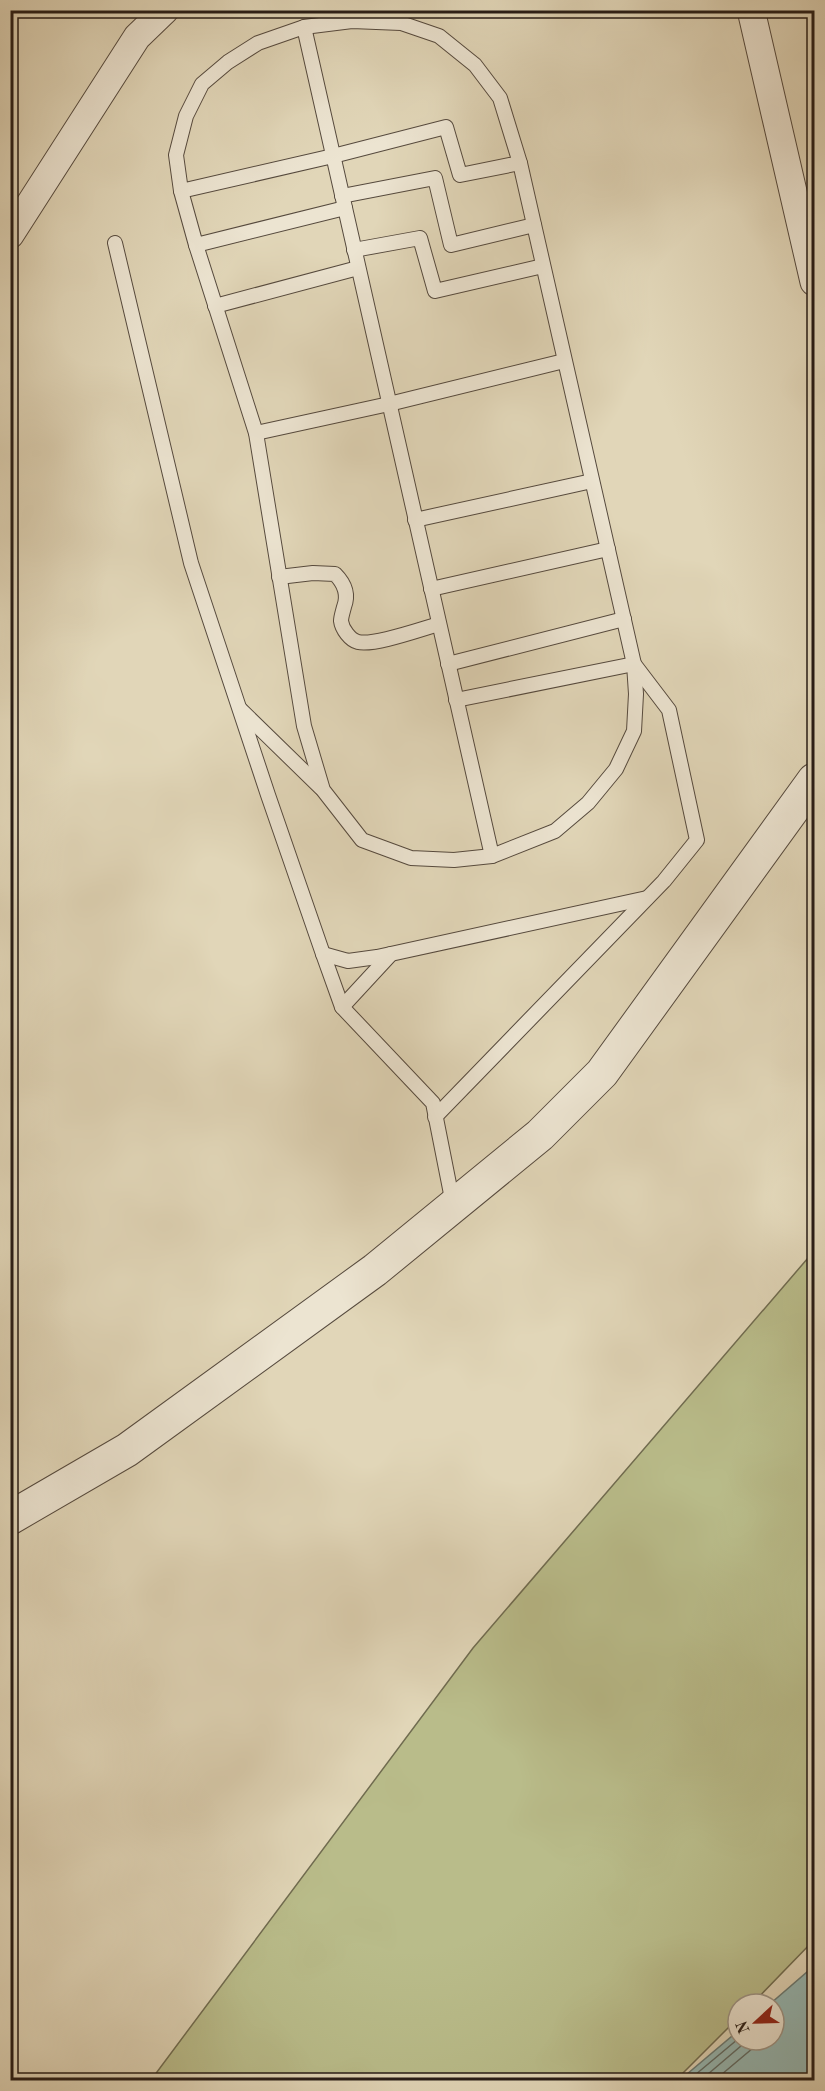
<svg xmlns="http://www.w3.org/2000/svg" width="825" height="2091" font-family="'Old Standard TT',serif">
	<style>
		.green { fill: #b9bc8a; stroke: #706c50; stroke-width: 1.5 }
		.water { fill: #95b8b4; stroke: #697a75; stroke-width: 1.5 }
		.lines { fill: none; stroke-linecap: round; stroke-linejoin: round }
		.shore { stroke: #5e6a65; stroke-width: 1.5 }
		.service-casing { stroke: #564a3e; stroke-width: 16 }
		.minor-casing { stroke: #564a3e; stroke-width: 29 }
		.tertiary-casing { stroke: #564a3e; stroke-width: 35 }
		.service { stroke: #ece4d1; stroke-width: 14 }
		.minor { stroke: #ece4d1; stroke-width: 27 }
		.tertiary { stroke: #ece4d1; stroke-width: 33 }
	</style>
	<rect width="100%" height="100%" fill="#e1d6b8"/>
	<filter id="stains"><feTurbulence type="fractalNoise" baseFrequency=".00333" numOctaves="4"/><feColorMatrix values="0 0 0 0 .2 0 0 0 0 .09 0 0 0 0 .02 0 0 0 .5 -.17"/></filter>
	<radialGradient id="worn" r=".72"><stop offset=".6" stop-color="#630" stop-opacity="0"/><stop offset="1" stop-color="#630" stop-opacity=".3"/></radialGradient>
	<path class="green" d="M814 1251V1940L752 2004H738V2018L676 2080H151L473 1648Z"/>
	<path class="water" d="M814 1966V2080H680L738 2031V2040H774V2004H770Z"/>
	<g class="lines">
		<g class="shore">
			<path d="M689 2080 738 2039"/>
			<path d="M701 2080 748 2040"/>
			<path d="M715 2080 753 2048 758 2040"/>
		</g>
		<g class="service-casing">
			<g id="service">
				<path d="M352 21 401 23 439 36 475 65 500 98 520 163 634 664 636 694 634 731 616 769 588 803 555 831 492 856 454 860 411 858 362 840 323 790 304 726 256 433 196 245 181 191 176 155 186 116 202 84 228 62 258 43 304 27Z"/>
				<path d="M304 27 492 856"/>
				<path d="M181 191 333 156 446 127 460 175 520 163"/>
				<path d="M342 196 435 178 451 245 534 225"/>
				<path d="M115 243 191 563 268 795 323 954 342 1007 433 1103 453 1204"/>
				<path d="M196 245 345 208"/>
				<path d="M354 250 420 238 435 291 543 266"/>
				<path d="M215 306 358 268"/>
				<path d="M256 433 389 404 564 361"/>
				<path d="M415 520 592 481"/>
				<path d="M279 577 313 573 335 574C344 583 349 594 344 607 343 611 341 617 341 621 342 629 350 640 358 642 374 646 421 629 439 624"/>
				<path d="M431 589 608 549"/>
				<path d="M448 664 624 619"/>
				<path d="M240 709 321 788"/>
				<path d="M323 954 348 961 377 957 647 898"/>
				<path d="M342 1007 391 954"/>
				<path d="M435 1117 664 881 697 840 669 710 634 664 456 700"/>
			</g>
		</g>
		<g class="minor-casing">
			<g id="minor">
				<path d="M751 10 814 282"/>
				<path d="M10 235 137 37 165 10"/>
			</g>
		</g>
		<g class="tertiary-casing">
			<path id="tertiary" d="M10 1518 127 1450 375 1270 540 1135 602 1073 814 780"/>
		</g>
		<use href="#service" class="service"/>
		<use href="#minor" class="minor"/>
		<use href="#tertiary" class="tertiary"/>
	</g>
	<rect width="825" height="2091" fill="none" stroke="#e1d6b8" stroke-width="36"/>
	<rect x="12" y="12" width="801" height="2067" fill="none" stroke="#271c16" stroke-width="3"/>
	<rect x="18" y="18" width="789" height="2055" fill="none" stroke="#271c16" stroke-width="1.5"/>
	<g transform="translate(756 2022) rotate(248)"><circle r="28" fill="#ece4d1" stroke="#9d9486" stroke-width="1.5"/>
	<path d="M0-4.5L10 22L0 15L-10 22Z" fill="#8f2418"/>
	<text y="-9" font-size="16" font-weight="bold" text-anchor="middle" fill="#271c16">N</text>
	</g>
	<rect width="100%" height="100%" filter="url(#stains)"/>
	<rect width="100%" height="100%" fill="url(#worn)"/>
</svg>
